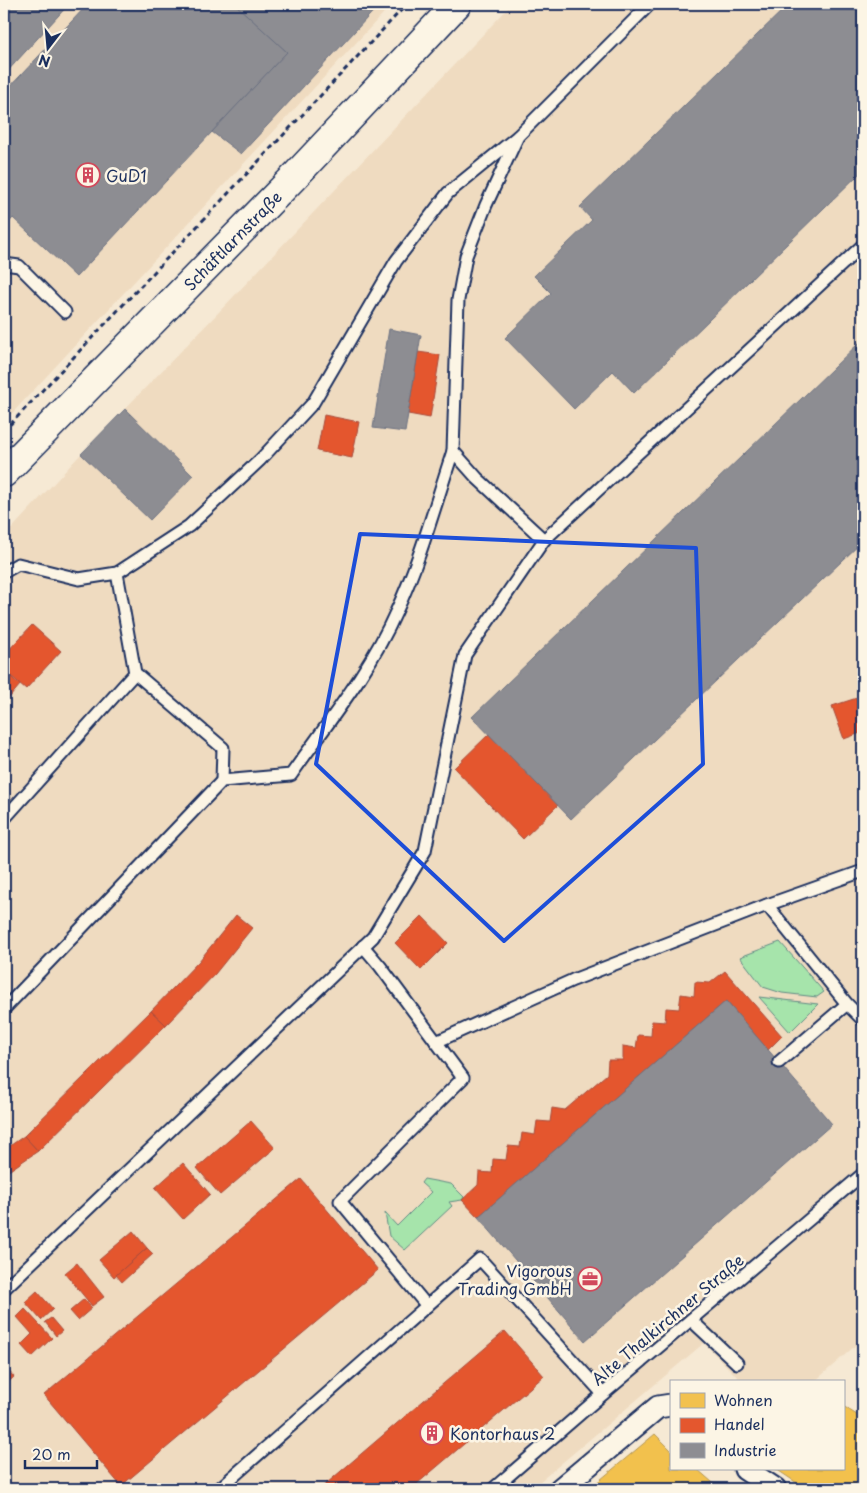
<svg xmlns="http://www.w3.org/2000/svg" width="867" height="1493" font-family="'Playpen Sans',sans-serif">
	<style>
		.built { fill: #efdbc0 }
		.green { fill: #a6e4ab; stroke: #608a84 }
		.homes { fill: #f2c14e; stroke: #b29553 }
		.shops { fill: #e4572e; stroke: #a84b3c }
		.industry { fill: #8d8d92; stroke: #6b7182 }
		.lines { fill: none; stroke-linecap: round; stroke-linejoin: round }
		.service-casing { stroke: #1b2f5e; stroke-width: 15 }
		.minor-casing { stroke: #1b2f5e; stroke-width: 25 }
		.secondary-casing { stroke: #1b2f5e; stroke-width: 31 }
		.path { stroke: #1b2f5e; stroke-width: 3; stroke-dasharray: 5 4; stroke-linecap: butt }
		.service { stroke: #fcf5e5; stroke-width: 11 }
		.minor { stroke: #fcf5e5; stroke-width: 21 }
		.secondary { stroke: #fcf5e5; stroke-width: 28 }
		.marked { fill: none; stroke: #1d4ed8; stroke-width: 4; stroke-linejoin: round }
		.labels { text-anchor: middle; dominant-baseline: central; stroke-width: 5; stroke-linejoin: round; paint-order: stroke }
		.poi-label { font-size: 16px; fill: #1b2f5e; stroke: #fcf5e5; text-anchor: start }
		.street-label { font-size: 16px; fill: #1b2f5e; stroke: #fcf5e5 }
	</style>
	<rect width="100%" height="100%" fill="#f6e9d4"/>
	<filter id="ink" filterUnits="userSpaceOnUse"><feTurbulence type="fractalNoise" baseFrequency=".02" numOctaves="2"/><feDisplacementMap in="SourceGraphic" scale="10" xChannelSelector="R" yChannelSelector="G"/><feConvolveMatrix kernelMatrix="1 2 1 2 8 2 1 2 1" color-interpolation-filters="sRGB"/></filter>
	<g filter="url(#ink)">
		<g class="built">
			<path d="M4 4H392L4 422Z"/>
			<path d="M512 4H863V1339L814 1382H742L704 1343 531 1489H4V537L81 454 217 314Z"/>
		</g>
		<g class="green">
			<path d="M780 942 824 992 817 997 782 993 763 987 740 957Z"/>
			<path d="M759 997 818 1004 790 1032Z"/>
			<path d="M424 1179 451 1184 464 1197 462 1200 449 1202 452 1206 405 1250 389 1236 385 1213 397 1226 431 1192 421 1183Z"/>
		</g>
		<g class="homes">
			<path d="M843 1406 863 1419V1489H806L776 1469H843Z"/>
			<path d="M655 1434 671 1450V1469H697L720 1489H598L594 1485Z"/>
		</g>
		<g class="shops">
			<path d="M418 352 440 355 430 418 408 414Z"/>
			<path d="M324 415 359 422 352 458 317 451Z"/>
			<path d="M32 625 61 651 26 689 4 670V655Z"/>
			<path d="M4 671 20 685 4 704Z"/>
			<path d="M863 696V732L844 739 832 706Z"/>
			<path d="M489 734 558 805 523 839 454 768Z"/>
			<path d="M236 915 252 928 215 974 166 1025 151 1011 199 961Z"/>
			<path d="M422 916 448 943 421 970 395 943Z"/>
			<path d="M725 971 782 1036 768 1050 726 1001 478 1217 462 1200 478 1185 479 1172 492 1173 493 1159 506 1160 508 1146 520 1147 522 1133 535 1135 537 1121 550 1122 552 1108 565 1110 607 1074 608 1060H623V1046L636 1048 638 1035 651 1036 652 1021 665 1022 666 1008 679 1009 681 994 694 996 695 982 710 983Z"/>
			<path d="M151 1011 166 1025 38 1151 24 1136Z"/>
			<path d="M251 1121 275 1148 220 1195 197 1168Z"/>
			<path d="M24 1136 38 1151 4 1174V1150Z"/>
			<path d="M183 1163 210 1194 183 1219 155 1188Z"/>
			<path d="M301 1179 378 1270 121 1486 44 1395Z"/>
			<path d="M133 1231 147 1248 114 1277 99 1260Z"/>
			<path d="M147 1248 153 1254 122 1282 116 1275Z"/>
			<path d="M77 1263 104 1297 92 1306 65 1273Z"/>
			<path d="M37 1291 53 1309 41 1320 25 1302Z"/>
			<path d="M84 1299 92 1308 78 1320 70 1311Z"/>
			<path d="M25 1309 52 1338 32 1357 21 1345 32 1334 17 1317Z"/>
			<path d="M51 1318 62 1331 56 1336 45 1322Z"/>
			<path d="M505 1331 544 1376 411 1489H320Z"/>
			<path d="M4 1366 14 1377 4 1386Z"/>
		</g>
		<g class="industry">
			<path d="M4 4H69L4 75Z"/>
			<path d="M88 4H235L287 52 76 277 13 218 4 228V93Z"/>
			<path d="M235 4H380L241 154 212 132 287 52Z"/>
			<path d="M789 4H863V170L634 393 613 371 574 409 505 338 551 293 534 276 592 220 580 207Z"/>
			<path d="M389 329 421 335 405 432 373 428Z"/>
			<path d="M863 339V541L571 819 472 717Z"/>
			<path d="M125 409 193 476 150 520 81 454Z"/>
			<path d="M726 1001 832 1124 585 1341 478 1217Z"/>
		</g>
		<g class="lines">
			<g class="service-casing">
				<g id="service">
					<path d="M4 264 19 266 65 312"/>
					<path d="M544 540 477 478 453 451 458 300 466 256 486 205 518 136 650 4"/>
					<path d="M4 572 18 564 79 579 117 573 189 526 260 460 313 403 396 261 448 193 518 136"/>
					<path d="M117 573 135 673 223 748 222 781"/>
					<path d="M4 819 135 673"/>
					<path d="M863 871 767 905 847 1004 863 1020"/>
					<path d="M363 946 380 966 463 1078 340 1201 427 1306"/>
					<path d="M4 1009 222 781 291 775C328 722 370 671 396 612 420 561 435 505 453 451"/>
					<path d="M436 1042 573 980 767 905"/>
					<path d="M779 1062 847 1004"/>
					<path d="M4 1289 373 937 425 851 465 655 544 540 863 245"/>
					<path d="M691 1320 737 1363"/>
					<path d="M219 1489 480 1259 603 1394"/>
					<path d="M493 1489 603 1394 863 1174"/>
				</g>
			</g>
			<g class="minor-casing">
				<g id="minor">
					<path d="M745 1469 775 1489"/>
					<path d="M560 1489 658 1407 671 1405"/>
				</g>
			</g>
			<g class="secondary-casing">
				<g id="secondary">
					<path id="s1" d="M4 473 296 175 457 4"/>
				</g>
			</g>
			<path class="path" d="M4 431 407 4"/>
			<use href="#service" class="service"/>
			<use href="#minor" class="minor"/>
			<use href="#secondary" class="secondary"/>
		</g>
	</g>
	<path class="marked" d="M360 534 696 548 703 764 504 941 316 764Z"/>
	<defs>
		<g id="building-ring" transform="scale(1.25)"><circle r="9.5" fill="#fcf5e5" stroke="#d1495b" stroke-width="1.5"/><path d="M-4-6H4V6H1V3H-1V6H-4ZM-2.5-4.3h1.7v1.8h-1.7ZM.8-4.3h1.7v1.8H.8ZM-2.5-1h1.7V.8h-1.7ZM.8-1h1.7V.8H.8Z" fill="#d1495b"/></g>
		<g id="office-ring" transform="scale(1.25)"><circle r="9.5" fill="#fcf5e5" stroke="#d1495b" stroke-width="1.5"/><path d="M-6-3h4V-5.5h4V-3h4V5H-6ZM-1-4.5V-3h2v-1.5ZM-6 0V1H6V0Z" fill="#d1495b"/></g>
	</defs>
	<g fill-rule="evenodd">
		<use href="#building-ring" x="88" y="175"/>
		<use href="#office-ring" x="590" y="1279"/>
		<use href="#building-ring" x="432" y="1433"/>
	</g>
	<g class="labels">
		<g class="poi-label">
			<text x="106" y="175">GuD1</text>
			<text x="572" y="1270" text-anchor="end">Vigorous<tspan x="572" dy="18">Trading GmbH</tspan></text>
			<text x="450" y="1433">Kontorhaus 2</text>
		</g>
		<g class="street-label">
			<text stroke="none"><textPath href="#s1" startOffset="326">Schäftlarnstraße</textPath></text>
			<text transform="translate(667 1319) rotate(-40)">Alte Thalkirchner Straße</text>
		</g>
	</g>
	<rect width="867" height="1493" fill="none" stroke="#fcf5e5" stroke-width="20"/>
	<rect x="10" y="10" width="847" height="1473" fill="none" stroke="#1b2f5e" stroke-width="2" filter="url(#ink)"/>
	<rect x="670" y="1380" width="175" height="90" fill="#fcf5e5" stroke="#a2a6af"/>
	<rect x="680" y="1393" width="25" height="15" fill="#f2c14e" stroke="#a2a6af"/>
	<text x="714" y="1406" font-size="15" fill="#1b2f5e">Wohnen</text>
	<rect x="680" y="1418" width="25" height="15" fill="#e4572e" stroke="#a2a6af"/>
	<text x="714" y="1430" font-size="15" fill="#1b2f5e">Handel</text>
	<rect x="680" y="1443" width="25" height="15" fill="#8d8d92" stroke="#a2a6af"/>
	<text x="714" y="1456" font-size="15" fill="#1b2f5e">Industrie</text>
	<g transform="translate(48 48) rotate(196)" stroke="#fcf5e5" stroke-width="4" paint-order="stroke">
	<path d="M0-4L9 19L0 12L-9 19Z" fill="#1b2f5e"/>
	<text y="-8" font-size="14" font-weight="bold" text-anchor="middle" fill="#1b2f5e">N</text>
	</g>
	<path d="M25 1460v8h72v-8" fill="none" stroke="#1b2f5e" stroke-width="2.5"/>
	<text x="32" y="1460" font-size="15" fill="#1b2f5e" stroke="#fcf5e5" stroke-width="4" paint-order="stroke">20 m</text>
</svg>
